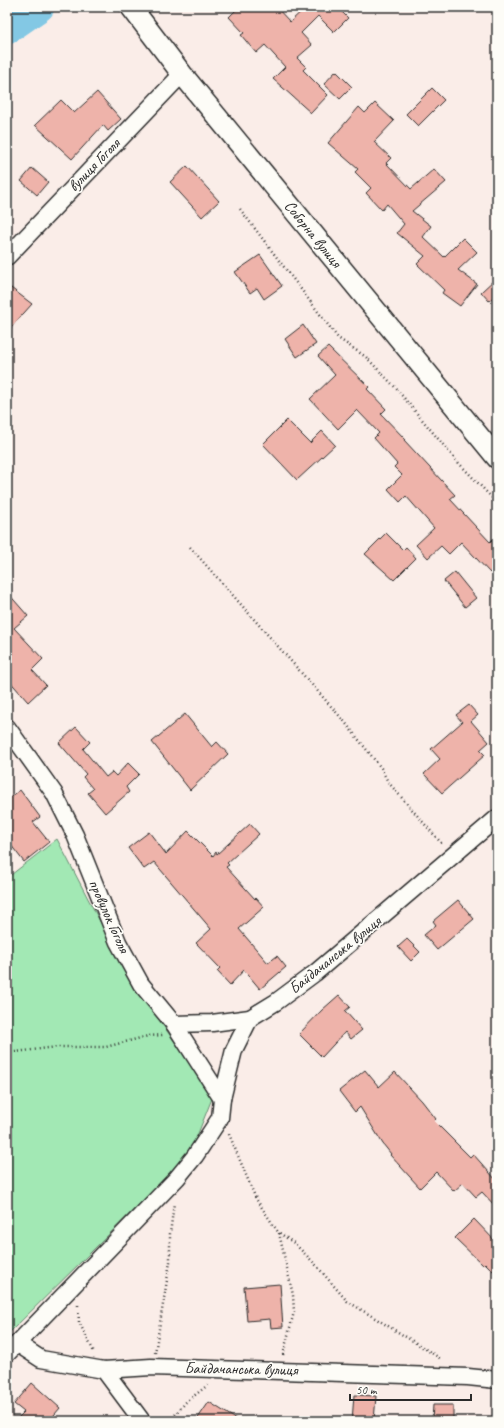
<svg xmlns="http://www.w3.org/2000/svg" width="504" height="1428" font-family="Caveat,sans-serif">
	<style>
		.green { fill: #a2e8b4; stroke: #668a70 }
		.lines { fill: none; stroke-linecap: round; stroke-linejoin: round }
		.river { stroke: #83c8e4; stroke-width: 29 }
		.building { fill: #eeb3aa; stroke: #2b2b2b }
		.minor-casing { stroke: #2b2b2b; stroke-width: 19 }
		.tertiary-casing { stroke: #2b2b2b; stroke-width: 23 }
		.path { stroke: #2b2b2b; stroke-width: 2.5; stroke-dasharray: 1 3; stroke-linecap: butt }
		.minor { stroke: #fdfcf7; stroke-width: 16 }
		.tertiary { stroke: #fdfcf7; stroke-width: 20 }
		.labels { text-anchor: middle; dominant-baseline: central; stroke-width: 3.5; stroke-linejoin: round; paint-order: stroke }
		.street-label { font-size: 16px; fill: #2b2b2b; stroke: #fdfcf7 }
	</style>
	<rect width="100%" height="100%" fill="#faede8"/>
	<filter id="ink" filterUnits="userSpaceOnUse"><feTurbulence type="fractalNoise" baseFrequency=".025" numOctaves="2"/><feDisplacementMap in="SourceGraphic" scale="8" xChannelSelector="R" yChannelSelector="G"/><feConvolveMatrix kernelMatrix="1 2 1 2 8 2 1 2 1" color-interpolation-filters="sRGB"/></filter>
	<g filter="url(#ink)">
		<path class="green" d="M57 839 106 933 150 1007 213 1096 193 1146 169 1175 7 1335V878Z"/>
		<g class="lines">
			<path class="river" d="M7 30 40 7"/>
		</g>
		<g class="building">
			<path d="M239 7H276L290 22 306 7H337L348 18 334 32 318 16 301 33 312 45 297 58 306 67 303 70 328 95 311 113 273 79 285 67 265 45 256 53 241 35 244 33 229 17Z"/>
			<path d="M336 71 352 87 340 99 324 84Z"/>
			<path d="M432 88 444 100 418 126 406 114Z"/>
			<path d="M97 92 121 119 108 131 103 125 72 159 35 125 61 100 74 113Z"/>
			<path d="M375 103 394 121 374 142 391 158 386 163 411 189 434 169 446 182 412 211 431 226 423 237 444 257 463 238 477 252 458 270 477 284 460 306 442 293 444 290 417 264 425 256 397 233 404 224 387 204 382 210 366 193 371 188 355 172 358 169 328 143 359 107 365 113Z"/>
			<path d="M187 166 219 201 202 217 170 182Z"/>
			<path d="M32 168 48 182 37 195 21 181Z"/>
			<path d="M260 255 282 286 264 299 257 288 250 293 235 272Z"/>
			<path d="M497 277V294L489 301 481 292Z"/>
			<path d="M7 285 32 304 7 332Z"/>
			<path d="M303 325 316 344 297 357 285 339Z"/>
			<path d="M328 347 369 387 367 389 386 409 381 414 405 439 404 440 455 495 450 499 490 542 497 535V566L490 573 461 542 449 554 441 546 428 558 416 545 434 528 406 496 400 502 388 489 402 475 394 467 397 464 374 438 379 433 357 410 338 429 310 399 335 375 318 356Z"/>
			<path d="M287 420 310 443 322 431 335 445 297 480 263 444Z"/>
			<path d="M386 533 403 550 406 547 416 558 394 580 365 554Z"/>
			<path d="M455 572 476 598 465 607 444 581Z"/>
			<path d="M7 592 28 616 14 628 43 659 32 670 46 685 28 702 7 678Z"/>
			<path d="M469 705 478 715 471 721 489 742 480 750 485 755 442 793 424 774 440 759 431 749 462 722 456 715Z"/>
			<path d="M185 714 212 747 217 742 228 754 190 790 152 742Z"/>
			<path d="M76 727 90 742 83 749 106 777 112 772 116 776 128 763 139 774 126 787 129 792 105 813 88 793 93 789 83 777 86 774 59 743Z"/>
			<path d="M20 790 40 817 33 822 49 842 24 862 7 840V800Z"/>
			<path d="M250 824 259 834 227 863 229 865 226 867 255 899 256 898 264 907 239 929 268 963 277 956 286 967 260 989 244 970 230 985 217 971 220 968 196 943 211 929 154 862 144 869 128 848 149 832 166 854 188 831 213 856 216 852 217 854Z"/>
			<path d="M458 900 474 919 437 950 424 935 436 925 433 921Z"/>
			<path d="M407 939 420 952 411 961 398 947Z"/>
			<path d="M339 995 350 1007 345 1011 362 1030 351 1039 345 1032 322 1057 299 1034 322 1010Z"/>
			<path d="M365 1070 379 1087 395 1072 422 1101 436 1119 434 1121 470 1157 473 1154 497 1181V1208L482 1192 476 1197 463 1183 454 1191 436 1172 420 1188 390 1155 391 1154 383 1144 360 1107 355 1112 339 1091Z"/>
			<path d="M474 1219 497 1243V1275L485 1263 483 1265 455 1238Z"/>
			<path d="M280 1284 283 1327 271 1328 270 1319 247 1321 244 1287Z"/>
			<path d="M32 1383 60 1408 49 1421H15L24 1412 14 1404Z"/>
			<path d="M354 1395 376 1396 374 1421H352Z"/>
			<path d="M209 1402 239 1421H196Z"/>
			<path d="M433 1405H453V1421H432Z"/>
		</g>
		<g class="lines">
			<g class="minor-casing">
				<g id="minor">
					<path d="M7 257 182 74"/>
					<path d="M7 727 54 793 75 835 118 942 141 984 174 1024 222 1099"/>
					<path d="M174 1024 212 1023 250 1018"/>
					<path d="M18 1344 41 1359 104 1370 151 1367 468 1377 497 1380"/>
					<path d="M7 1354 177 1178 195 1156 220 1118 222 1099 234 1050 250 1018 276 1002 315 973 497 818"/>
					<path d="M104 1370 142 1421"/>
				</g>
			</g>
			<g class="tertiary-casing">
				<path id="tertiary" d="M131 7 182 74 497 458"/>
			</g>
			<g class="path">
				<path d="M240 209 338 338 366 357 394 386 455 459 497 503"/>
				<path d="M190 547 344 721 381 768 388 782 443 845"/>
				<path d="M7 1053 57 1047H106L148 1036 163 1035"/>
				<path d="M229 1134 256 1199 278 1232 294 1243 315 1264 347 1301 416 1343 441 1359"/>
				<path d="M279 1233 293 1295 294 1312 283 1355"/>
				<path d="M78 1305 79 1322 94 1352"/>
				<path d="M155 1353 170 1262V1234L174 1203"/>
				<path d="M170 1421 186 1402 208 1385"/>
			</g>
			<use href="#minor" class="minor"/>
			<use href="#tertiary" class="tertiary"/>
		</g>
	</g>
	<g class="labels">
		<g class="street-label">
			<text transform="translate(94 165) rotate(-46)">вулиця Гоголя</text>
			<text transform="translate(313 234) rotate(51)">Соборна вулиця</text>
			<text transform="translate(109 916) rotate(66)">провулок Гоголя</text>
			<text transform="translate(335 955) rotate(-39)">Байдачанська вулиця</text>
			<text transform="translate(241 1369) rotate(1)">Байдачанська вулиця</text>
		</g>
	</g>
	<rect width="504" height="1428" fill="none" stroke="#fdfcf7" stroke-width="24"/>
	<rect x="12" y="12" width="480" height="1404" fill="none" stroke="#2b2b2b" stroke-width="1.5" filter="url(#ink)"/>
	<path d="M350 1394v6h121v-6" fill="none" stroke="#2b2b2b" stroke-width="2"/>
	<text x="356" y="1394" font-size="12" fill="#2b2b2b" stroke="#fdfcf7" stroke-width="3" paint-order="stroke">50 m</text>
</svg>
